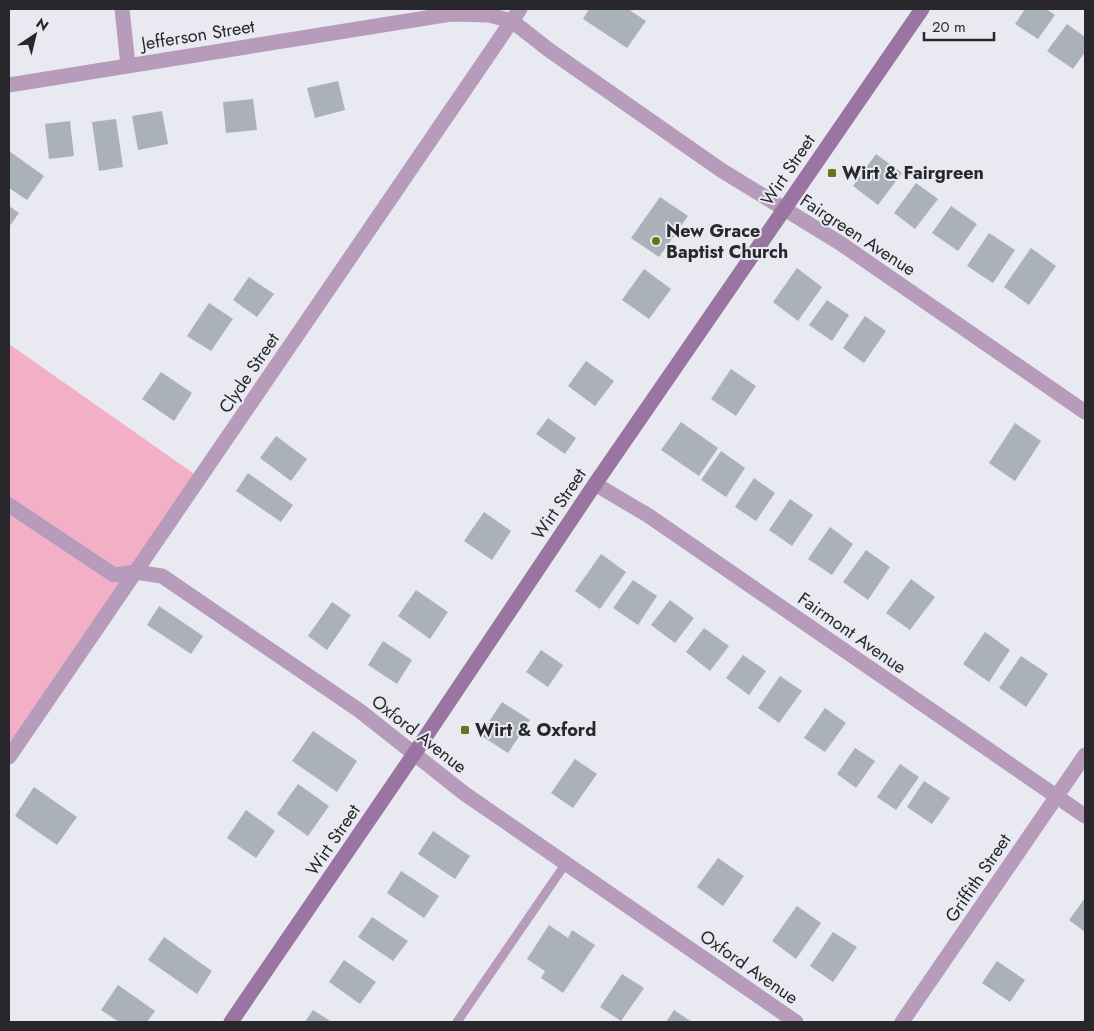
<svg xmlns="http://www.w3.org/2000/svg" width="1094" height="1031" font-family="Jost,sans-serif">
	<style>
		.green { fill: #f3afc6 }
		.building { fill: #abb1b8 }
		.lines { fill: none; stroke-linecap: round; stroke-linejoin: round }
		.lane { stroke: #b69bba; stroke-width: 9 }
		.street { stroke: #b69bba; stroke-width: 15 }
		.secondary { stroke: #9b75a1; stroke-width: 15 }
		.poi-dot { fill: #6d7117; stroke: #e9e9f2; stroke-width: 2 }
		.labels { text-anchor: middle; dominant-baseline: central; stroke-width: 4; stroke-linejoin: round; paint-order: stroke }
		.street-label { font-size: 18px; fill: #28282c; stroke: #e9e9f2 }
		.poi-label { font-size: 18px; font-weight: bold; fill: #28282c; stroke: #e9e9f2; text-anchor: start }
	</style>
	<rect width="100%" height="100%" fill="#e9e9f2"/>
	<path class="green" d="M9 344 200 478 9 757Z"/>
	<g class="building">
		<path d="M589 9H628L646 21 627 48 583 19Z"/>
		<path d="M1025 9H1046L1055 15 1038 39 1015 24Z"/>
		<path d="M1067 24 1085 37V52L1073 69 1047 51Z"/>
		<path d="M338 81 345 110 315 118 307 88Z"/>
		<path d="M253 99 257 130 226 133 223 102Z"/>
		<path d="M162 111 168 144 138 150 132 116Z"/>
		<path d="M116 119 123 167 99 171 92 122Z"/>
		<path d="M70 121 74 156 49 159 45 124Z"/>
		<path d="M9 151 44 176 27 200 9 188Z"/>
		<path d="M876 154 902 173 878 205 853 186Z"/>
		<path d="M916 183 938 199 915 229 894 213Z"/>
		<path d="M660 197 688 216 659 257 631 238Z"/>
		<path d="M9 206 19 213 9 227Z"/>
		<path d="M951 206 977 224 958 251 932 233Z"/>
		<path d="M989 233 1015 250 993 283 967 266Z"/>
		<path d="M1031 248 1056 266 1029 305 1004 287Z"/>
		<path d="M797 268 822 287 798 321 773 302Z"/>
		<path d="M644 269 671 289 649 319 622 300Z"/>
		<path d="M249 277 274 294 257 317 233 300Z"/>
		<path d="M827 300 849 315 832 341 809 325Z"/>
		<path d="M209 303 233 319 211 351 187 336Z"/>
		<path d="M865 316 886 331 864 363 843 348Z"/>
		<path d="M586 361 614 381 595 406 568 386Z"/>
		<path d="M731 369 756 386 736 416 711 399Z"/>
		<path d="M161 372 192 393 174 421 142 399Z"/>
		<path d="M548 418 576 438 565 454 536 434Z"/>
		<path d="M681 422 718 448 699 476 661 450Z"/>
		<path d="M1015 423 1041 441 1015 481 989 463Z"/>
		<path d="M276 436 307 459 291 481 260 458Z"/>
		<path d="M721 451 745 468 726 497 701 480Z"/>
		<path d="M248 473 293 505 281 522 236 491Z"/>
		<path d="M754 478 775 493 756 521 735 507Z"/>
		<path d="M790 499 813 515 792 546 769 530Z"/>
		<path d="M484 512 511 531 492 560 464 541Z"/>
		<path d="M830 527 853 544 832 575 808 559Z"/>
		<path d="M866 550 890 567 868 600 843 582Z"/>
		<path d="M601 554 626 572 600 609 575 591Z"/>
		<path d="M911 579 935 597 910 630 886 613Z"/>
		<path d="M633 580 657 596 638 625 613 608Z"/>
		<path d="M416 590 448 612 430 639 398 616Z"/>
		<path d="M670 600 694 618 675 643 651 625Z"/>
		<path d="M332 602 351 615 327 650 308 636Z"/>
		<path d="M159 606 203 636 191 654 147 625Z"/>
		<path d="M704 628 729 646 710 671 686 652Z"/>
		<path d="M985 632 1010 650 989 682 963 664Z"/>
		<path d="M383 641 412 660 397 684 368 665Z"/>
		<path d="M541 650 563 665 548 687 526 672Z"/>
		<path d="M743 655 766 671 749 695 726 678Z"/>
		<path d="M1021 656 1048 674 1026 707 999 688Z"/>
		<path d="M780 676 802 691 779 723 758 708Z"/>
		<path d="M502 702 530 720 508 753 480 735Z"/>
		<path d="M825 708 846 723 825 752 804 738Z"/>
		<path d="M313 731 357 761 337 792 292 761Z"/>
		<path d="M855 748 875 761 856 788 837 774Z"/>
		<path d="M575 759 597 774 573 808 551 793Z"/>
		<path d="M900 764 919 777 896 810 877 797Z"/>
		<path d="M924 781 950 798 932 824 907 807Z"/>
		<path d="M298 784 329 806 308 836 277 814Z"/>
		<path d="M34 787 77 817 57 845 15 816Z"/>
		<path d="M246 810 275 831 256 858 227 838Z"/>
		<path d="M433 831 470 856 455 879 418 854Z"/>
		<path d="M718 858 744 876 723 906 697 887Z"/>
		<path d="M401 871 439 896 424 918 387 893Z"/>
		<path d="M1085 898V932L1069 920Z"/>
		<path d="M797 906 821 923 796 959 772 941Z"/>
		<path d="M372 917 408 941 393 961 358 937Z"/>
		<path d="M549 925 568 938 572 930 595 945 563 993 541 978 545 971 527 959Z"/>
		<path d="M833 932 857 947 833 982 810 966Z"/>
		<path d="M164 937 212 971 197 994 148 960Z"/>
		<path d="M344 960 376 982 360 1004 329 982Z"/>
		<path d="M997 961 1025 980 1010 1002 982 983Z"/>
		<path d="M622 974 644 988 621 1021 600 1007Z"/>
		<path d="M118 985 155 1011 147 1022H119L101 1010Z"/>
		<path d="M313 1010 332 1022H305Z"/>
		<path d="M674 1010 692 1022H666Z"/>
	</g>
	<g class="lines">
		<path class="lane" d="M457 1022 566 863"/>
		<g class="street">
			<path d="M122 9 128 65"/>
			<path d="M9 85 451 14 489 15 512 21 549 50 721 170 840 243 1085 412"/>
			<path d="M595 484 649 516 1085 816"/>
			<path d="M9 505 114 575 135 572 162 576 360 711 465 794 796 1022"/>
			<path d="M9 757 520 9"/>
			<path d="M902 1022 1085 755"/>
		</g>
		<path class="secondary" d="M231 1022 414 754 595 484 922 9"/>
	</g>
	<g class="poi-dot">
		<rect x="827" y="168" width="10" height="10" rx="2.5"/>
		<circle cx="656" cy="241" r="5"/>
		<rect x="460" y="725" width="10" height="10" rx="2.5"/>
	</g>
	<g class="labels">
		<g class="street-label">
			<text transform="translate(198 35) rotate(-9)">Jefferson Street</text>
			<text transform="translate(788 170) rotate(-56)">Wirt Street</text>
			<text transform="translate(858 235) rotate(33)">Fairgreen Avenue</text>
			<text transform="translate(249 373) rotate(-56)">Clyde Street</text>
			<text transform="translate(559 504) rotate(-56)">Wirt Street</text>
			<text transform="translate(852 633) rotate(35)">Fairmont Avenue</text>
			<text transform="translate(419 734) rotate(38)">Oxford Avenue</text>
			<text transform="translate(333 840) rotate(-56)">Wirt Street</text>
			<text transform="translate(978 878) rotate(-56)">Griffith Street</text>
			<text transform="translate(749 967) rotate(35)">Oxford Avenue</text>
		</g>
		<g class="poi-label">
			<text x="842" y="173">Wirt &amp; Fairgreen</text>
			<text x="666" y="231">New Grace<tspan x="666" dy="21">Baptist Church</tspan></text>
			<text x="475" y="730">Wirt &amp; Oxford</text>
		</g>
	</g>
	<rect width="1094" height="1031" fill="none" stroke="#28282c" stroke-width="20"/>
	<g transform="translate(35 35) rotate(35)" stroke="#e9e9f2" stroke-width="4" paint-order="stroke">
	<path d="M0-4L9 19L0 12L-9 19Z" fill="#28282c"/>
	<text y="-8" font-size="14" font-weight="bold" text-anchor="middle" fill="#28282c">N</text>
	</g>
	<path d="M924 32v8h70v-8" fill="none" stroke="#28282c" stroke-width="2.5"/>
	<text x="932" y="32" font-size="15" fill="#28282c" stroke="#e9e9f2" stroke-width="4" paint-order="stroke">20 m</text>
</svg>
